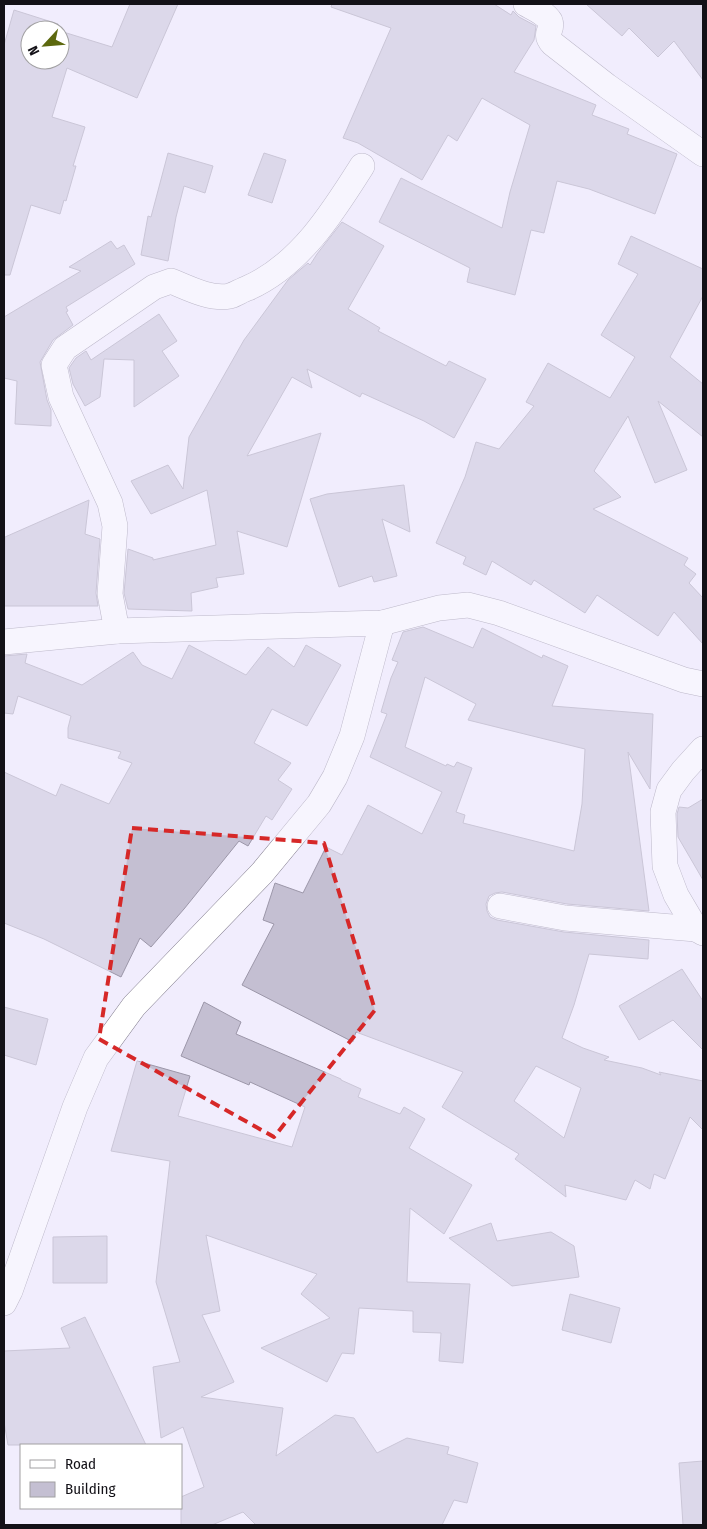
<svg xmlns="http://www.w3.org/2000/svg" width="707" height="1529" font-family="'Fira Sans Condensed',sans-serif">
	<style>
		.building { fill: #c4bfd2; stroke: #9c97a9; fill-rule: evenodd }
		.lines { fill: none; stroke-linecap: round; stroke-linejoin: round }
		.street-casing { stroke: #807b8c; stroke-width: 26 }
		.street { stroke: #fff; stroke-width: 25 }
		.marked { fill: none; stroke: #d62828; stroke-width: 4; stroke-dasharray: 10 6; stroke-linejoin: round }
	</style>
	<rect width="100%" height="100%" fill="#f1edfd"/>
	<g class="building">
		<path d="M130 4H178L137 98 67 68 52 117 85 127 73 166H76L66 201 64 200 60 214 31 205 10 275H4V45L14 10 58 24 56 29 58 30H30V60H60V31L112 47Z"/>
		<path d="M332 4H494L511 15 513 11 519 17 536 26 534 40 514 72 596 105 592 115 629 129 627 134 677 154 655 214 589 189 557 181 544 233 531 230 515 295 467 282 470 268 379 222 401 178 502 228 510 192 530 125 482 98 457 141 448 135 422 180 358 143 343 138 391 28 331 7Z"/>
		<path d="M586 4H703V80L674 41 658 57 629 28 622 36Z"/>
		<path d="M168 153 213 166 205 193 184 186 176 217 168 261 141 255 148 216 151 217Z"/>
		<path d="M264 153 286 160 272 203 248 195Z"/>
		<path d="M342 222 384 246 348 309 380 328 378 331 446 366 449 361 486 379 454 438 424 421 362 393 360 397 307 369 312 388 292 377 247 456 321 433 287 547 237 531 244 574 216 578 218 587 191 593 192 611 128 609 124 593 128 549 153 558V560L216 545 207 490 151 514 131 481 168 465 183 489 189 437 244 340 288 280 308 263 310 265 317 254Z"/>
		<path d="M631 236 703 269V296L670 357 703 384V437L658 401 687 470 655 483 628 416 594 471 621 497 593 509 688 558 684 565 696 574 689 583 703 598V644L674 612 658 636 597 595 585 613 534 580 531 585 492 561 486 575 463 564 466 557 436 543 465 477 476 442 499 449 534 406 526 402 548 363 610 398 635 357 601 335 638 274 618 264Z"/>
		<path d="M111 241 117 249 124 245 135 264 66 307 68 311 66 312 73 325 53 340 40 362 47 400 51 410V426L15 424 17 381 4 378V317L81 271 69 267Z"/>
		<path d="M159 314 177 341 162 351 179 376 134 407V360L104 359 100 397 85 406 73 384 69 368 76 358 86 351 91 360Z"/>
		<path d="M404 485 410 532 382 519 397 576 374 582 372 576 339 587 310 499 327 494Z"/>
		<path d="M89 500 85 534 100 539 96 593 98 606H4L5 537Z"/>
		<path d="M423 627 473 648 482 628 542 658 543 655 568 666 552 706 653 714 650 789 628 752 649 911 567 904 502 892 495 893 489 896 486 904 487 911 490 917 497 920 564 932 649 940 648 959 589 954 574 1005 562 1038 583 1048 609 1057 604 1060 642 1068 661 1075 659 1072 703 1081V1130L690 1117 665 1179 654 1174 650 1189 635 1180 626 1200 565 1185 566 1197 515 1159 519 1154 442 1107 463 1072 356 1032 353 1042 242 985 274 924 263 920 275 883 303 893 326 847 342 855 368 805 422 834 442 792 370 757 387 714 381 712 391 678 398 662 392 660 403 632ZM425 677 476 704 468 720 585 749 582 804 574 851 463 823 465 815 456 812 472 768 457 762 454 767 447 764 446 766 405 747ZM536 1066 581 1088 564 1138 514 1101Z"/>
		<path d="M189 645 246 675 268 647 294 667 306 645 341 665 307 726 272 709 254 743 291 763 278 780 292 789 272 820 266 816 248 846 239 841 184 909 151 947 140 938 121 977 44 939 4 923V772L56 796 61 784 109 804 132 763 118 758 121 752 68 738V728L71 716 18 696 13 714 4 713V656L27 654 25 663 82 685 133 652 142 665 172 679Z"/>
		<path d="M703 799V880L678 837 677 814 679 807 688 808Z"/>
		<path d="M682 969 703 1001V1050L673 1020 639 1040 619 1006Z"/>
		<path d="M204 1002 241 1022 236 1034 341 1079V1080L361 1089 358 1097 400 1114 404 1107 425 1119 409 1148 472 1185 444 1234 410 1208 407 1282 470 1284 463 1363 439 1361 441 1333 413 1332V1311L359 1308 354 1354 342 1353 327 1382 261 1348 330 1318 301 1294 317 1274 206 1235 220 1311 202 1315 234 1382 201 1397 283 1408 276 1456 335 1415 354 1418 377 1453 407 1438 449 1447 447 1454 478 1463 467 1503 454 1500 442 1525H256L243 1512 212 1525H181V1497L204 1487 183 1427 161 1438 153 1367 180 1362 156 1282 170 1161 111 1151 137 1061 190 1076 178 1116 292 1147 305 1107 250 1082 249 1085 181 1056Z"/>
		<path d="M4 1007 48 1019 36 1065 4 1055Z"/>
		<path d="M491 1223 497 1241 551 1232 574 1246 579 1277 512 1286 449 1238Z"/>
		<path d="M107 1236V1283H53V1237Z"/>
		<path d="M570 1294 620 1308 611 1343 562 1330Z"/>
		<path d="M85 1317 146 1445H8L4 1422V1351L70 1348 61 1328Z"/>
		<path d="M703 1461V1525H683L679 1463Z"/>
	</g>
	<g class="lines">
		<g class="street-casing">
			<g id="street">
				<path d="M526 4C533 8 545 13 550 21 554 31 542 33 553 44L607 86 703 154"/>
				<path d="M117 631 110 594 115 526 110 503 61 397 54 365 65 348 154 287 171 281C188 288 211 300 230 296 236 294 242 290 248 288 300 265 333 212 362 166"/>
				<path d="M4 642 117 631 382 623 439 608 468 605 499 613 684 680 703 684"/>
				<path d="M703 749 683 771 669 790 663 812 665 866 676 895 696 929 703 933"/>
				<path d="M500 906 565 918 696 929"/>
				<path d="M4 1303 10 1291 75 1107 96 1058 134 1006 262 873 319 804 335 777 352 736 382 623"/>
			</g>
		</g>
		<use href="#street" class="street"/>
	</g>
	<path d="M0 0H707V1529H0ZM132 828 324 843 375 1010 274 1137 99 1039Z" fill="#f1edfd" fill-opacity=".55" fill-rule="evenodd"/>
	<path class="marked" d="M132 828 324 843 375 1010 274 1137 99 1039Z"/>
	<rect width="707" height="1529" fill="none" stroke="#131117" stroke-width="10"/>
	<rect x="20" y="1444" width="162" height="65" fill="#ffffff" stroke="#a1a0a2"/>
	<rect x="30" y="1460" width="25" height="8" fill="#ffffff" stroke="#a1a0a2"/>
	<text x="65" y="1469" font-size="15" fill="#131117">Road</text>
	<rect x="30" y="1482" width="25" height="15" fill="#c4bfd2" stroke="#a1a0a2"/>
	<text x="65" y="1494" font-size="15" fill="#131117">Building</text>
	<g transform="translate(45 45) rotate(244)"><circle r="24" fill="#ffffff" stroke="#a1a0a2"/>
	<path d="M0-4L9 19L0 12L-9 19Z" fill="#5c680e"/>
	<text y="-8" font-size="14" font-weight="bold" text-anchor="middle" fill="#131117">N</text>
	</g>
</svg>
